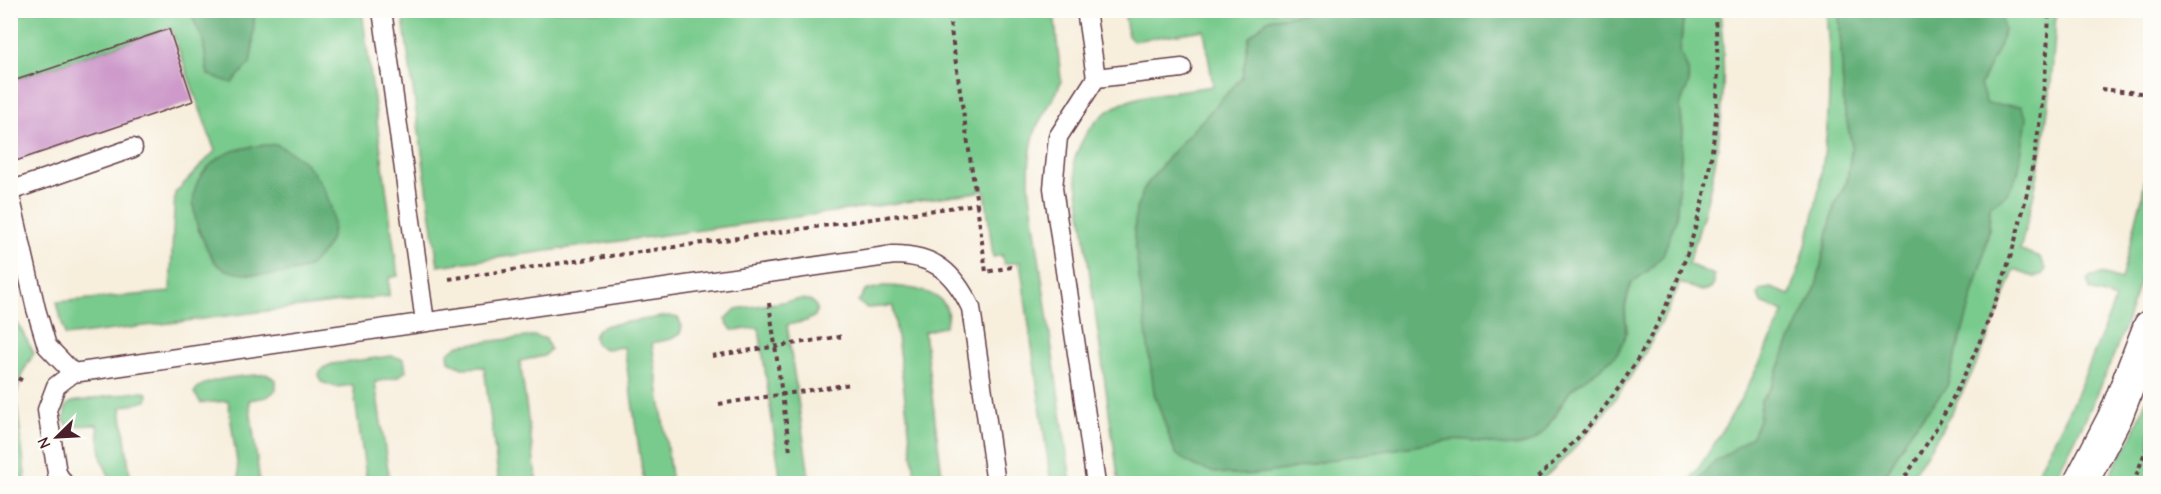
<svg xmlns="http://www.w3.org/2000/svg" width="2161" height="494" font-family="'Comic Neue',sans-serif">
	<style>
		.green { fill: #79cb8d; stroke: #62755c; stroke-width: 1.5; fill-rule: evenodd }
		.forest { fill: #62af78; stroke: #566752; stroke-width: 1.5 }
		.building { fill: #cd9aca }
		.lines { fill: none; stroke-linecap: round; stroke-linejoin: round }
		.service-casing { stroke: #643e46; stroke-width: 21 }
		.minor-casing { stroke: #643e46; stroke-width: 36 }
		.path { stroke: #643e46; stroke-width: 4; stroke-dasharray: 4.5 4.5; stroke-linecap: butt }
		.service { stroke: #fff; stroke-width: 18 }
		.minor { stroke: #fff; stroke-width: 33 }
	</style>
	<rect width="100%" height="100%" fill="#fdfcf7"/>
	<filter id="ink" filterUnits="userSpaceOnUse"><feTurbulence type="fractalNoise" baseFrequency=".0167" numOctaves="2"/><feDisplacementMap in="SourceGraphic" scale="12" xChannelSelector="R" yChannelSelector="G"/><feConvolveMatrix kernelMatrix="1 2 1 2 8 2 1 2 1" color-interpolation-filters="sRGB"/></filter>
	<filter id="wash" filterUnits="userSpaceOnUse"><feTurbulence type="fractalNoise" baseFrequency=".008" numOctaves="4" result="noise"/><feDisplacementMap in="SourceGraphic" scale="24" xChannelSelector="R" yChannelSelector="G"/><feGaussianBlur stdDeviation="1.35" result="paint"/><feColorMatrix in="noise" values="0 0 0 0 0 0 0 0 0 0 0 0 0 0 0 0 0 1.4 0 .05"/><feComposite in="paint" operator="in"/></filter>
	<g filter="url(#wash)">
		<rect width="100%" height="100%" fill="#f7eedc"/>
		<g class="green">
			<path d="M32 10 190 11 203 40 208 75 253 47 254 11H362L398 276 389 278V296L65 336 57 302 170 292 175 193 215 151 171 28 11 81 10 18ZM193 204 217 265 198 229Z"/>
			<path d="M402 11H1054L1061 80C1057 98 1044 110 1037 127 1029 146 1029 167 1029 187L1071 483H1051L1020 262 1004 264 1002 255 993 257 985 191 438 266Z"/>
			<path d="M1124 11H1327L1269 19 1249 37 1243 77 1171 154 1145 187 1350 455 1462 438 1486 442 1555 417 1570 391 1591 373 1627 331 1625 308 1631 283 1648 271 1676 219 1683 131 1680 106 1689 82 1688 70 1680 52 1684 11H1720C1730 96 1717 183 1688 264L1714 275V284L1711 289 1702 291 1680 283C1647 360 1602 428 1538 483H1119L1074 161C1095 91 1152 96 1213 86L1204 30 1133 41 1128 36Z"/>
			<path d="M1826 11H1839L1844 107 1852 146 1847 181 1834 207 1816 287 1785 352 1772 386 1761 401 1759 420 1752 437 1711 465 1695 483 1687 484C1727 429 1756 373 1784 312L1761 303 1758 294 1760 290 1771 288 1790 295C1823 205 1836 106 1826 11Z"/>
			<path d="M2000 11H2056C2053 93 2042 171 2020 250L2040 257 2046 269 2043 274 2034 277 2014 270C1988 347 1954 417 1907 483L1881 484 1908 435 1947 386 1982 263 1989 228 1990 206 2006 195 1980 85 2000 44Z"/>
			<path d="M2150 146C2151 175 2155 209 2150 237 2133 323 2094 407 2052 483H2031C2066 423 2091 365 2115 299L2090 290 2088 280 2091 276 2101 274 2121 280 2142 197Z"/>
			<path d="M883 286C905 286 960 291 945 326L924 332 943 483H916L893 306 867 308 858 302 865 291Z"/>
			<path d="M802 299 812 301 817 308 815 316 806 321 787 325 810 483H781L759 328 732 330 725 320 736 309Z"/>
			<path d="M668 316 678 318 682 326 680 334 671 339 652 343 672 483H644L624 347 605 349 597 345 594 337 598 329 607 325Z"/>
			<path d="M11 321 18 324 34 353 23 372 16 396 26 483H11Z"/>
			<path d="M535 336 546 339 550 349 544 356 520 361 537 483H499L484 367 462 368 449 361 448 353 459 345Z"/>
			<path d="M391 356 404 359 406 371 398 377 375 382 390 483H367L353 385 336 387 321 382 319 374 323 368 332 364Z"/>
			<path d="M266 374 276 380V390L267 397 249 400 260 483H240L228 401 201 403 194 393C200 377 249 376 266 374Z"/>
			<path d="M2150 390V483H2105L2134 432Z"/>
			<path d="M142 391 148 394 147 401 121 407 131 483H112L102 460 97 425 68 426 64 420 66 406 72 402Z"/>
		</g>
		<g class="forest">
			<path d="M1327 10 1684 11 1680 52 1688 70 1689 82 1680 106 1683 131 1676 219 1663 255 1648 271 1631 283C1629 292 1625 301 1625 310 1625 324 1628 335 1620 349 1610 365 1585 376 1571 390 1558 404 1553 425 1537 438 1514 457 1475 435 1449 440 1416 447 1383 450 1350 456 1296 466 1223 494 1175 453L1154 393 1134 237 1136 209 1145 187 1171 154 1242 77 1249 37 1269 19Z"/>
			<path d="M190 11H254L253 47 250 63 232 83 208 75 203 40Z"/>
			<path d="M1839 11H2000L2004 29 2000 44 1980 85 1987 104 2021 106 2027 118 2018 174 2006 195 1990 206 1989 228 1982 263 1947 386 1908 435 1881 483H1695L1711 465 1752 436 1759 420 1761 401 1772 386 1785 352 1816 287 1834 207 1847 181 1852 146 1844 107Z"/>
			<path d="M276 144C285 149 296 154 303 161 328 187 348 229 318 257 315 260 312 265 308 267 290 276 231 280 216 263 209 255 205 244 201 235 194 220 190 196 198 181 216 149 243 147 276 144Z"/>
		</g>
		<g id="blocks">
			<path class="building" d="M169 29 193 101 10 163V82Z"/>
		</g>
	</g>
	<g filter="url(#ink)">
		<use href="#blocks" fill-opacity="0" stroke="#643e46" stroke-width="1.5"/>
		<g class="lines">
			<g class="service-casing">
				<g id="service">
					<path d="M382 10 425 322"/>
					<path d="M1086 10 1096 78 1058 137 1053 188 1096 484"/>
					<path d="M1096 78 1182 68"/>
					<path d="M10 191 133 148"/>
					<path d="M10 195 36 309 47 346 73 373"/>
					<path d="M64 484 57 473 47 410 56 386 73 373 894 255C935 255 954 273 971 308L996 484"/>
				</g>
			</g>
			<g class="minor-casing">
				<path id="minor" d="M2080 484 2116 415 2150 327"/>
			</g>
			<g class="path">
				<path d="M2101 89 2150 94"/>
				<path d="M977 204 986 272 1016 266"/>
				<path d="M449 279 977 204 948 10"/>
				<path d="M769 303 790 451"/>
				<path d="M712 356 844 336"/>
				<path d="M10 374 25 382"/>
				<path d="M719 404 851 384"/>
				<path d="M1531 484C1560 456 1589 429 1612 397 1693 288 1730 145 1714 10"/>
				<path d="M1900 484C1999 345 2044 180 2049 10"/>
				<path d="M2133 484 2150 439"/>
			</g>
			<use href="#service" class="service"/>
			<use href="#minor" class="minor"/>
		</g>
	</g>
	<rect width="2161" height="494" fill="none" stroke="#fdfcf7" stroke-width="36"/>
	<g transform="translate(57 437) rotate(246)" stroke="#fdfcf7" stroke-width="4.5" paint-order="stroke">
	<path d="M0-4.5L10 22L0 15L-10 22Z" fill="#4a1f2b"/>
	<text y="-9" font-size="16" font-weight="bold" text-anchor="middle" fill="#4a1f2b">N</text>
	</g>
</svg>
